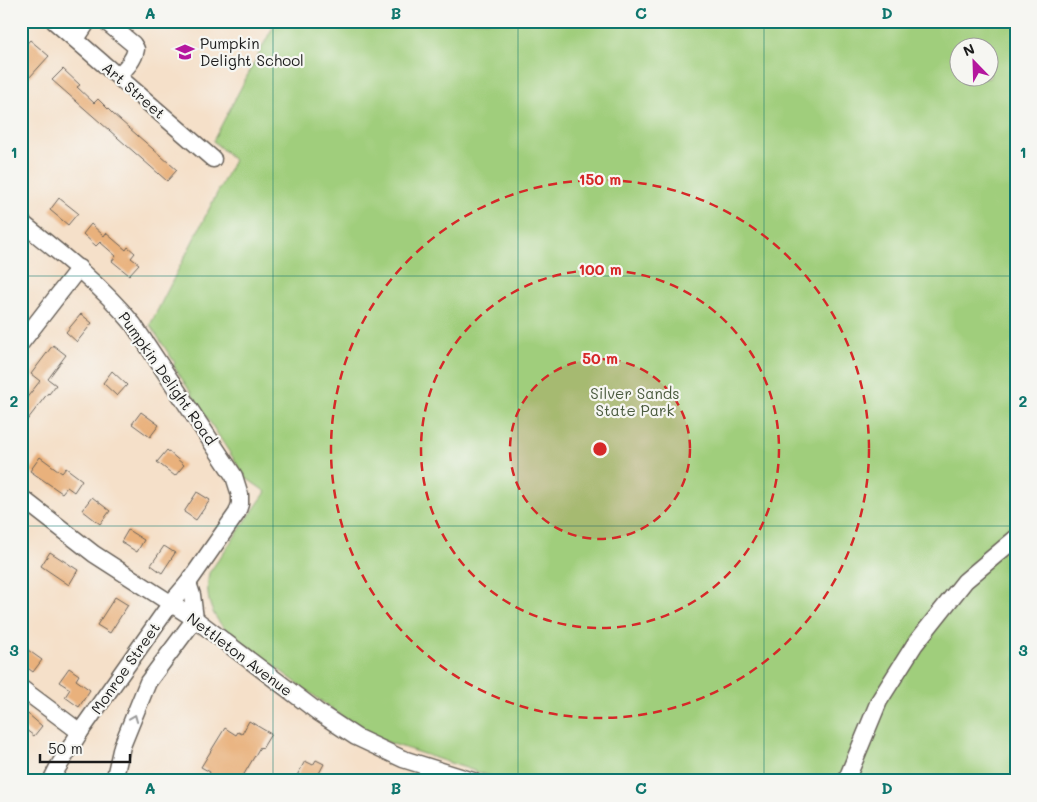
<svg xmlns="http://www.w3.org/2000/svg" width="1037" height="802" font-family="Mali,sans-serif">
	<style>
		.green { fill: #a0ce7c; stroke: #5e754c; fill-rule: evenodd }
		.building { fill: #e9b17c }
		.lines { fill: none; stroke-linecap: round; stroke-linejoin: round }
		.minor-casing { stroke: #686159; stroke-width: 19 }
		.minor { stroke: #fff; stroke-width: 16 }
		.oneway { stroke: #999 }
		.grid { fill: none; stroke: #0f766e; stroke-width: 1; stroke-opacity: 0.55 }
		.ring { fill: none; stroke: #d62828; stroke-width: 2.5; stroke-dasharray: 9 6 }
		.labels { text-anchor: middle; dominant-baseline: central; stroke-width: 4.5; stroke-linejoin: round; paint-order: stroke }
		.poi-label { font-size: 15px; fill: #1c1c1c; stroke: #f6f6f2; text-anchor: start }
		.street-label { font-size: 15px; fill: #1c1c1c; stroke: #f6f6f2 }
		.park-label { font-size: 15px; fill: #4a5a3e; stroke: #f6f6f2 }
		.centre { fill: #d62828; stroke: #f6f6f2; stroke-width: 2.5 }
		.ring-label { font-size: 15px; text-anchor: middle; font-weight: bold; fill: #d62828; stroke: #f6f6f2; stroke-width: 4.5; stroke-linejoin: round; paint-order: stroke }
		.neatline { fill: none; stroke: #0f766e; stroke-width: 2 }
		.grid-label { font-size: 16px; text-anchor: middle; font-weight: bold; fill: #0f766e }
	</style>
	<rect width="100%" height="100%" fill="#f6f6f2"/>
	<filter id="ink" filterUnits="userSpaceOnUse"><feTurbulence type="fractalNoise" baseFrequency=".02" numOctaves="2"/><feDisplacementMap in="SourceGraphic" scale="10" xChannelSelector="R" yChannelSelector="G"/><feConvolveMatrix kernelMatrix="1 2 1 2 8 2 1 2 1" color-interpolation-filters="sRGB"/></filter>
	<filter id="wash" filterUnits="userSpaceOnUse"><feTurbulence type="fractalNoise" baseFrequency=".0096" numOctaves="4" result="noise"/><feDisplacementMap in="SourceGraphic" scale="20" xChannelSelector="R" yChannelSelector="G"/><feGaussianBlur stdDeviation="1.12" result="paint"/><feColorMatrix in="noise" values="0 0 0 0 0 0 0 0 0 0 0 0 0 0 0 0 0 1.4 0 .05"/><feComposite in="paint" operator="in"/></filter>
	<g filter="url(#wash)">
		<rect width="100%" height="100%" fill="#f5e0c9"/>
		<path class="green" d="M276 21H1016V781H505L381 740 344 718 227 631C210 614 205 597 209 573L266 492 246 478 173 365 175 363 150 325 234 160 213 141ZM960 48H990V78H960Z"/>
		<g id="blocks">
			<g class="building">
				<path d="M30 40 49 56 29 78 21 71V50Z"/>
				<path d="M63 69 80 85 77 87 94 103 98 99 113 114 177 170 167 181 52 80Z"/>
				<path d="M59 198 78 213 68 225 50 210Z"/>
				<path d="M91 224 104 236 106 233 126 250 128 247 135 253 131 258 139 264 129 275 112 261 116 256 100 242 96 246 83 234Z"/>
				<path d="M81 314 92 323 77 342 66 332Z"/>
				<path d="M53 345 66 355 48 379 56 385 49 394 48 393 21 428V405L40 381 31 374Z"/>
				<path d="M112 371 127 385 117 396 103 383Z"/>
				<path d="M141 412 159 425 150 437 132 424Z"/>
				<path d="M167 450 184 465 175 476 157 462Z"/>
				<path d="M40 457 62 473 66 468 82 480 74 492 67 487 62 493 30 471Z"/>
				<path d="M197 492 210 500 196 520 184 512Z"/>
				<path d="M92 497 110 511 100 524 82 510Z"/>
				<path d="M128 530 144 540 137 552 121 542Z"/>
				<path d="M164 546 175 553 162 573 151 565Z"/>
				<path d="M50 552 78 570 69 585 41 566Z"/>
				<path d="M115 597 128 605 110 633 97 625Z"/>
				<path d="M21 645 42 660 33 672 21 663Z"/>
				<path d="M69 668 79 675 76 680 90 690 79 707 65 697 70 689 59 682Z"/>
				<path d="M28 714 42 726 34 736 21 726V722Z"/>
				<path d="M249 721 271 734 262 749 260 747 240 781H219L209 775 210 772 201 767 225 728 236 735 238 732 242 734Z"/>
				<path d="M316 760 324 764 315 781H294L305 761 313 765Z"/>
			</g>
		</g>
	</g>
	<g filter="url(#ink)">
		<use href="#blocks" fill-opacity="0" stroke="#686159" stroke-width="1"/>
		<g class="lines">
			<g class="minor-casing">
				<g id="minor">
					<path d="M54 21 213 159"/>
					<path d="M105 21 133 44 136 49C134 60 126 68 118 76"/>
					<path d="M76 39 88 21"/>
					<path d="M21 222C61 254 100 284 133 324L234 476 240 495V504L237 513 188 583 171 603 80 732 58 767 51 781"/>
					<path d="M21 343 79 268"/>
					<path d="M22 498 94 554 195 619 318 712 356 737 403 759 473 781"/>
					<path d="M21 688 80 732"/>
					<path d="M114 781 122 746 148 682 195 619 192 595 188 583"/>
					<path d="M846 781 879 701 915 644 965 581 1016 538"/>
				</g>
			</g>
			<use href="#minor" class="minor"/>
		</g>
		<defs><path id="oneway-chevron" d="M-2-3.5L2.5 0L-2 3.5" fill="none" stroke-width="1.6" stroke-linecap="round" stroke-linejoin="round" transform="scale(1.25)"/></defs>
		<use class="oneway" href="#oneway-chevron" transform="translate(134 718) rotate(-68)"/>
	</g>
	<path class="grid" d="M273 21V781M518 21V781M764 21V781M21 276H1016M21 526H1016"/>
	<circle cx="600" cy="449" r="90" fill="#d62828" fill-opacity=".12"/>
	<g class="ring">
		<circle cx="600" cy="449" r="90"/>
		<circle cx="600" cy="449" r="179"/>
		<circle cx="600" cy="449" r="269"/>
	</g>
	<defs>
		<g id="school-bare" transform="scale(1.5)"><path d="M0-5L7-2L0 1L-7-2ZM-4 1L0 2.5L4 1V4Q0 6-4 4Z" fill="#b5179e" stroke="#f6f6f2" stroke-width="2.5" paint-order="stroke"/></g>
	</defs>
	<g fill-rule="evenodd">
		<use href="#school-bare" x="185" y="52"/>
	</g>
	<g class="labels">
		<g class="poi-label">
			<text x="200" y="43">Pumpkin<tspan x="200" dy="17">Delight School</tspan></text>
		</g>
		<g class="street-label">
			<text transform="translate(134 90) rotate(41)">Art Street</text>
			<text transform="translate(168 378) rotate(55)">Pumpkin Delight Road</text>
			<text transform="translate(240 654) rotate(37)">Nettleton Avenue</text>
			<text transform="translate(125 668) rotate(-55)">Monroe Street</text>
		</g>
		<g class="park-label">
			<text x="635" y="393">Silver Sands<tspan x="635" dy="17">State Park</tspan></text>
		</g>
	</g>
	<circle cx="600" cy="449" r="8" class="centre"/>
	<g class="ring-label">
		<text x="600" y="185">150 m</text>
		<text x="600" y="275">100 m</text>
		<text x="600" y="364">50 m</text>
	</g>
	<rect width="1037" height="802" fill="none" stroke="#f6f6f2" stroke-width="55"/>
	<g transform="translate(974 62) rotate(337)"><circle r="24" fill="#f6f6f2" stroke="#9f9f9c"/>
	<path d="M0-4L9 19L0 12L-9 19Z" fill="#b5179e"/>
	<text y="-8" font-size="14" font-weight="bold" text-anchor="middle" fill="#1c1c1c">N</text>
	</g>
	<path d="M40 754v8h90v-8" fill="none" stroke="#1c1c1c" stroke-width="2.5"/>
	<text x="48" y="754" font-size="15" fill="#1c1c1c" stroke="#f6f6f2" stroke-width="4" paint-order="stroke">50 m</text>
	<rect x="28" y="28" width="982" height="746" class="neatline"/>
	<g class="grid-label">
		<text x="150" y="19">A</text>
		<text x="396" y="19">B</text>
		<text x="641" y="19">C</text>
		<text x="887" y="19">D</text>
		<text x="14" y="158">1</text>
		<text x="1023" y="158">1</text>
		<text x="14" y="407">2</text>
		<text x="1023" y="407">2</text>
		<text x="14" y="656">3</text>
		<text x="1023" y="656">3</text>
		<text x="150" y="794">A</text>
		<text x="396" y="794">B</text>
		<text x="641" y="794">C</text>
		<text x="887" y="794">D</text>
	</g>
</svg>
